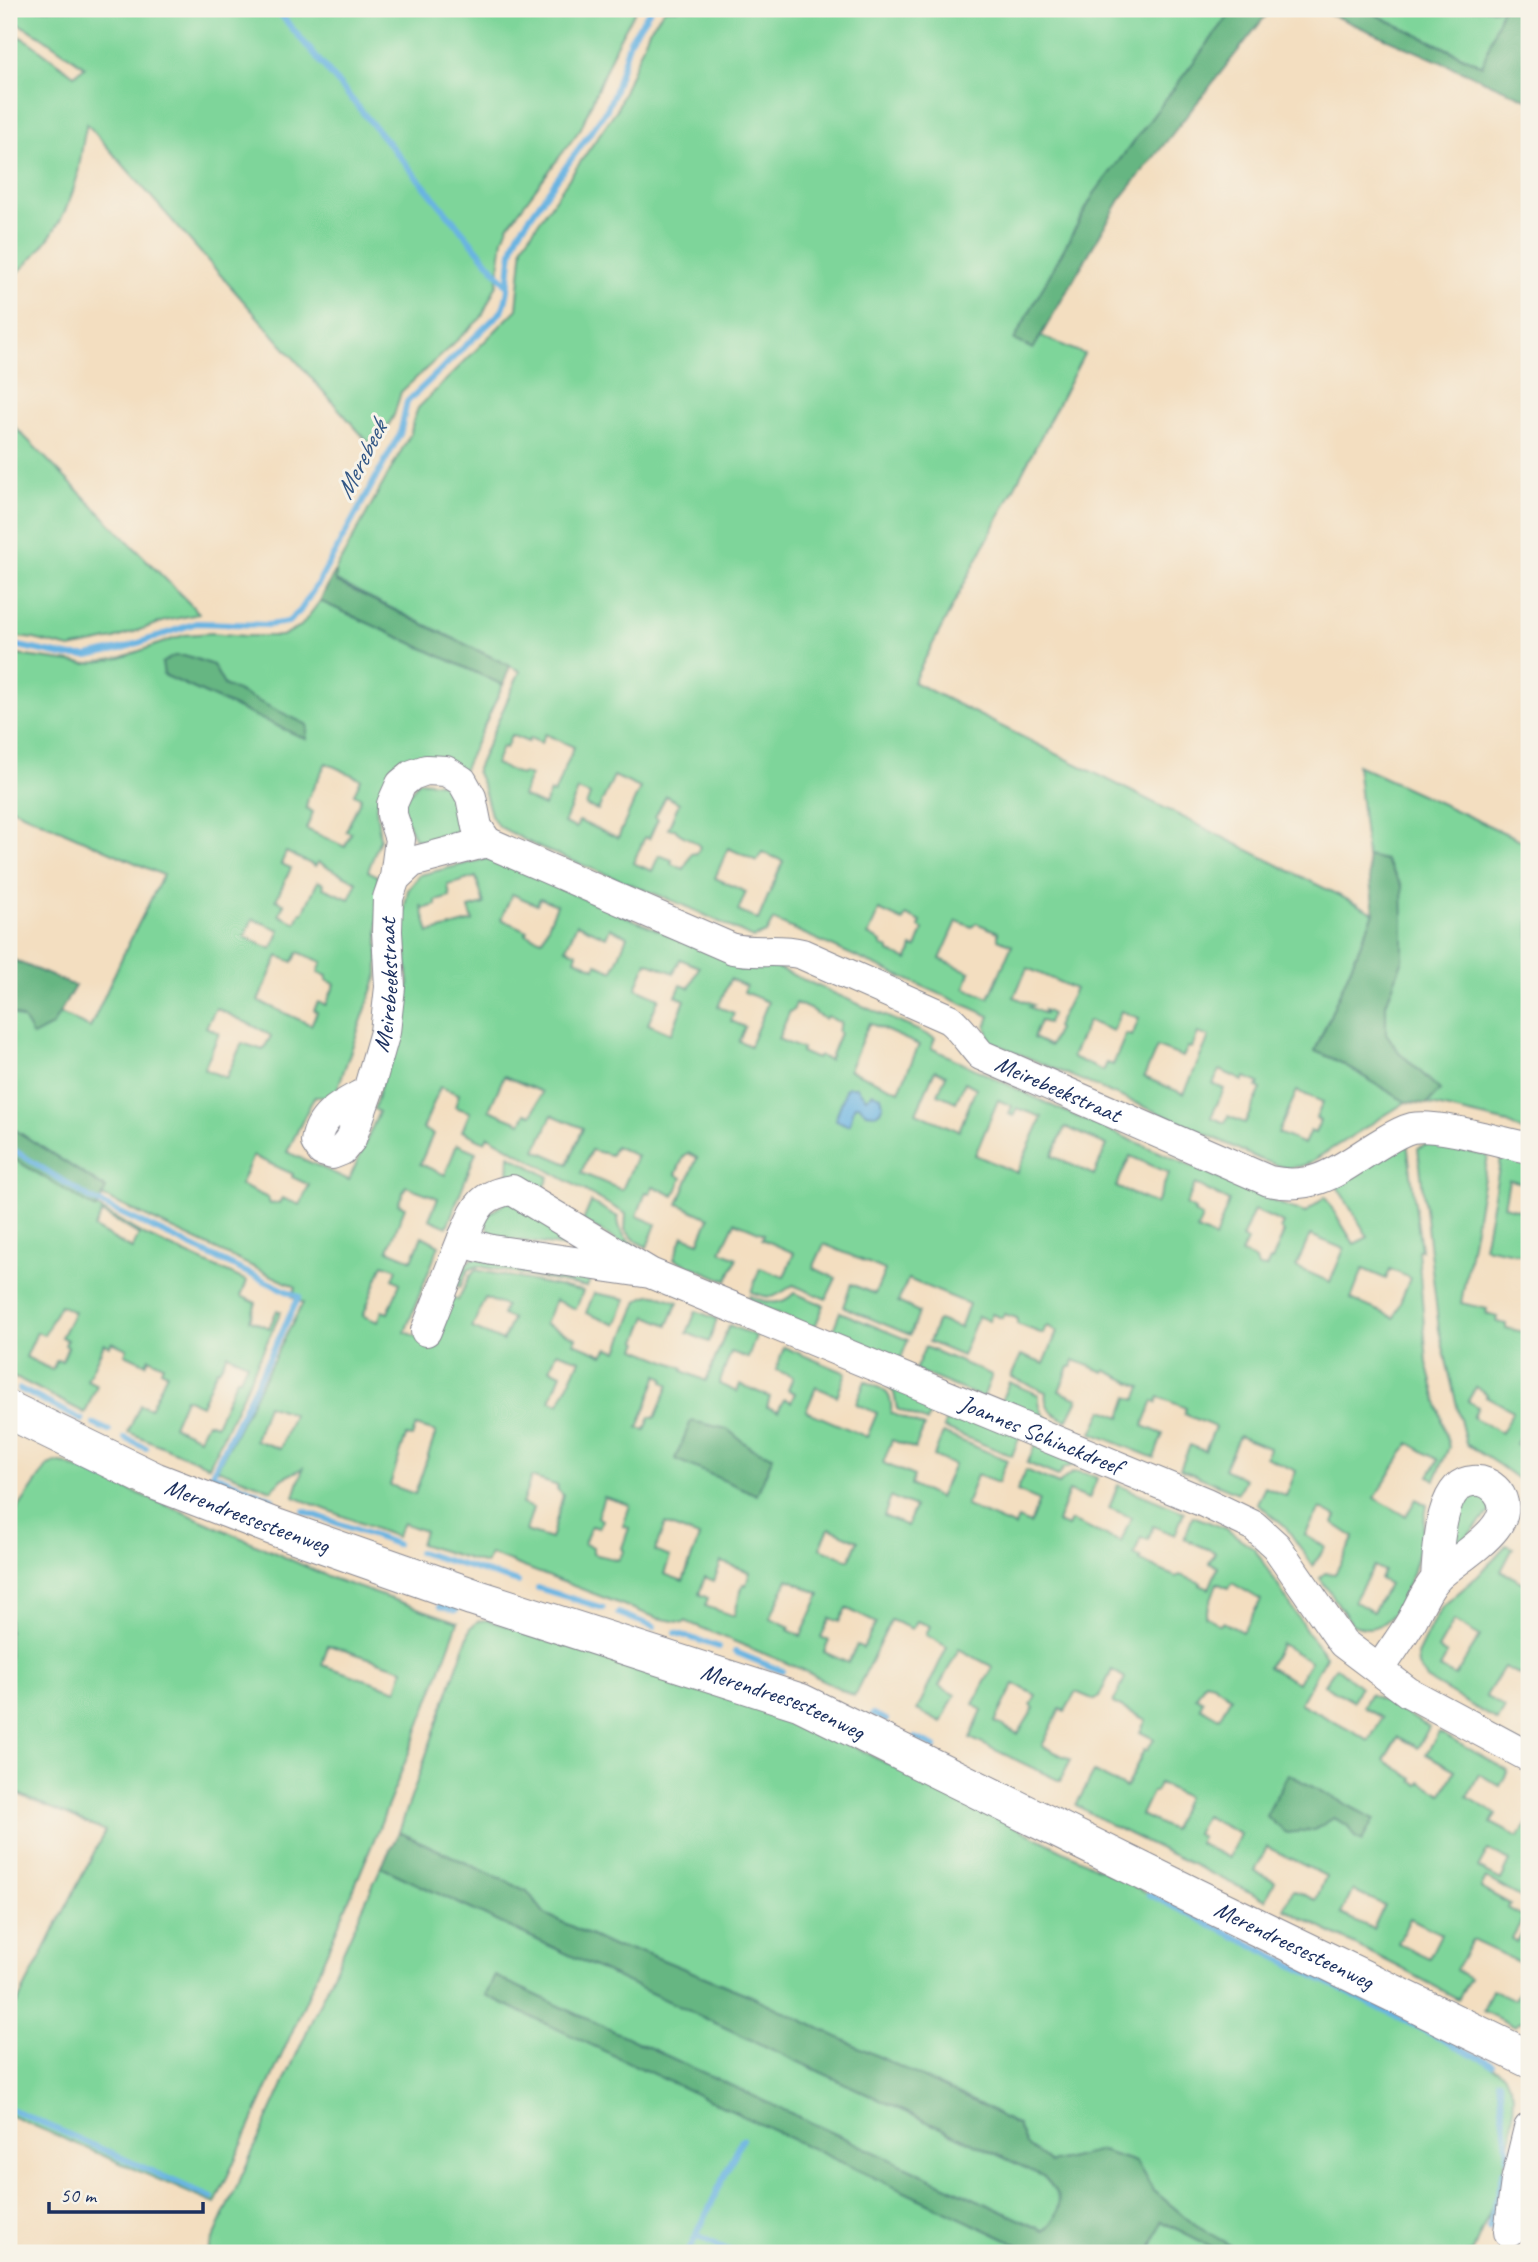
<svg xmlns="http://www.w3.org/2000/svg" width="1538" height="2262" font-family="Caveat,sans-serif">
	<style>
		.green { fill: #7ed59a; stroke: #4c827c; stroke-width: 2; fill-rule: evenodd }
		.forest { fill: #66b682; stroke: #407270; stroke-width: 2 }
		.water { fill: #69b4e2; stroke: #4272a0; stroke-width: 2 }
		.lines { fill: none; stroke-linecap: round; stroke-linejoin: round }
		.stream { stroke: #69b4e2; stroke-width: 6 }
		.minor-casing { stroke: #87868f; stroke-width: 32 }
		.major-casing { stroke: #87868f; stroke-width: 39 }
		.minor { stroke: #fff; stroke-width: 30 }
		.major { stroke: #fff; stroke-width: 37 }
		.labels { text-anchor: middle; dominant-baseline: central; stroke-width: 6; stroke-linejoin: round; paint-order: stroke }
		.street-label { font-size: 24px; fill: #1b2f5e; stroke: #f7f3e8 }
		.water-label { font-size: 26px; font-style: italic; fill: #325786; stroke: #f7f3e8 }
	</style>
	<rect width="100%" height="100%" fill="#f7f3e8"/>
	<filter id="ink" filterUnits="userSpaceOnUse"><feTurbulence type="fractalNoise" baseFrequency=".0143" numOctaves="2"/><feDisplacementMap in="SourceGraphic" scale="14" xChannelSelector="R" yChannelSelector="G"/><feConvolveMatrix kernelMatrix="1 2 1 2 8 2 1 2 1" color-interpolation-filters="sRGB"/></filter>
	<filter id="wash" filterUnits="userSpaceOnUse"><feTurbulence type="fractalNoise" baseFrequency=".00686" numOctaves="4" result="noise"/><feDisplacementMap in="SourceGraphic" scale="28" xChannelSelector="R" yChannelSelector="G"/><feGaussianBlur stdDeviation="1.57" result="paint"/><feColorMatrix in="noise" values="0 0 0 0 0 0 0 0 0 0 0 0 0 0 0 0 0 1.4 0 .05"/><feComposite in="paint" operator="in"/></filter>
	<g filter="url(#wash)">
		<rect width="100%" height="100%" fill="#f3dec0"/>
		<g class="green">
			<path d="M9 9H17L21 11 24 9H636L616 45 581 128 508 226 503 239 497 284 481 318 401 392 394 415 382 437 368 442 87 124C82 141 81 160 77 178 65 223 43 250 9 281V31L28 41 74 75 85 67 39 35 9 19Z"/>
			<path d="M665 9H1234L1094 194 1015 340 1033 349 1041 336 1084 354 913 682 1374 913 1315 1051 1338 1061 1406 1102 1304 1166 1286 1168 1259 1159 1185 1124 991 1042 986 1027 990 1016 773 920 766 933 753 938 688 907 540 848 498 826 491 815 483 786 476 771 520 671 336 581V569L411 433 413 421 418 408 517 309 523 245 617 109 649 30ZM545 734 574 747 554 794 550 792 544 806 522 796 530 776 523 773 521 775 495 764 502 747 506 748 511 735 528 742 530 738 541 743ZM614 776 640 788 618 838 579 821 576 828 564 823 578 790 590 795 586 806 598 810ZM666 796 679 803 668 829H675C679 837 692 837 700 847L697 853 691 854 684 869 671 864 672 860 659 855 652 871 633 863 645 837 649 839 658 819 655 817ZM728 848 757 861 762 852 783 861 758 920 738 911 746 892 715 878ZM879 910 903 921 906 915 921 922 919 927 923 930 916 948 912 947 908 960 889 952V949L881 945V942L868 935ZM957 921 972 927 976 923 998 932V939L1012 945 989 998 965 988 970 972 940 959ZM1027 968 1075 989 1056 1027 1058 1029 1050 1046 1033 1038 1040 1021 1048 1023 1052 1014 1044 1010 1045 1014 1029 1007 1033 1005 1014 997ZM1121 1011 1139 1018 1132 1036 1126 1034 1113 1065 1107 1063 1103 1071 1072 1057 1088 1021 1113 1031ZM1198 1033 1209 1037 1184 1094 1144 1077 1157 1047 1183 1057 1188 1047 1192 1048ZM1220 1070 1243 1081 1245 1077 1259 1083 1257 1087 1261 1089 1245 1123 1228 1116 1225 1123 1211 1117 1224 1089 1213 1084ZM1297 1091 1323 1102 1316 1118 1320 1121 1315 1133 1310 1131 1304 1144 1278 1133Z"/>
			<path d="M1364 9H1502L1483 66Z"/>
			<path d="M9 421 199 613V614L165 621 114 639 70 648 34 639 9 636Z"/>
			<path d="M320 601 503 685 463 771 415 763 389 775 376 806 380 839 368 871 378 876V974L337 1090 325 1097H314L287 1152 349 1180 379 1112 374 1109 407 994 409 984 402 920 408 890 420 875 489 858 749 969 775 967 935 1038 931 1048 1057 1108 1275 1202 1305 1213 1325 1197 1354 1244 1368 1237 1335 1183 1407 1142 1421 1250H1418L1427 1363 1449 1447 1435 1480 1429 1476 1438 1460 1409 1443 1375 1498 1406 1516 1416 1499 1427 1505C1421 1539 1406 1650 1352 1624L1320 1578 1325 1573 1335 1574 1354 1537 1333 1523 1336 1517 1320 1508 1305 1535 1325 1547 1313 1566 1285 1526 1257 1503 1265 1487 1286 1496 1296 1471 1266 1457 1269 1448 1239 1436 1224 1469 1245 1479 1238 1493 1180 1469 1190 1445 1205 1451 1215 1427 1184 1414 1186 1408 1159 1397 1156 1403 1153 1401 1143 1426 1163 1434 1154 1458 1092 1433 1103 1410 1121 1417 1128 1397 1136 1400 1141 1387 1105 1370 1104 1372 1074 1360 1072 1367H1069L1059 1391 1078 1399 1067 1421C1055 1415 1043 1408 1046 1392L1011 1377 1021 1355 1044 1364 1057 1332 1048 1326 1045 1328 1043 1334 1017 1324V1318L1004 1314 1002 1318 992 1314 989 1321 978 1316 962 1356 929 1342 938 1320 960 1328 969 1304 908 1279 898 1302 919 1312 910 1335 843 1307 851 1284 875 1294 885 1270 824 1244 813 1268 836 1278 826 1299 793 1285C774 1298 773 1300 751 1292L760 1268 784 1277 794 1253 762 1239 764 1234 735 1222 721 1251 737 1258 727 1281 674 1259 683 1236 699 1242 709 1218 678 1204 697 1158 688 1153 684 1156 676 1174 682 1178 674 1196 653 1186 650 1193 646 1192 637 1216 656 1224 647 1247 637 1242 625 1230 626 1214 488 1136 485 1142 462 1131 470 1112 455 1107 459 1094 440 1087 423 1129 433 1134 420 1164 445 1175 457 1144 476 1152 447 1227 429 1219 438 1198 406 1186 398 1204 405 1207 388 1250 412 1260 422 1236 439 1245 405 1332 431 1342 450 1297 458 1300 470 1276 476 1270 583 1291 576 1309 555 1300 545 1324 576 1338 574 1343 603 1355 608 1348 618 1351 638 1301C651 1289 663 1297 678 1302L668 1325 647 1316 637 1341 639 1342 636 1349 684 1368 683 1371 706 1381 729 1325 756 1336 748 1358 731 1352 719 1384 737 1392 740 1384 770 1397 767 1407 778 1411 784 1399 791 1402 795 1393 788 1390 793 1377 776 1370 784 1347 846 1373 837 1396 816 1387 806 1411 867 1437 877 1413 856 1404 865 1381C883 1390 893 1390 891 1413L924 1427 915 1449 892 1440 883 1463 914 1476 911 1485 939 1498 954 1465 934 1456 943 1433 1007 1460 998 1483 977 1475 966 1506 1015 1527 1018 1519 1030 1524 1039 1500 1017 1491 1026 1470 1059 1484C1073 1468 1079 1470 1097 1478L1089 1499 1069 1491 1057 1523 1068 1527 1071 1521 1121 1542 1131 1517 1109 1508 1118 1485 1184 1512 1175 1535 1153 1526 1148 1540 1141 1537 1134 1555 1141 1558 1140 1561 1176 1577 1180 1575 1201 1583 1200 1585 1209 1589 1218 1567 1209 1563 1215 1552 1184 1539 1193 1516 1224 1528 1254 1548 1310 1636 1326 1656 1300 1703 1369 1741 1382 1718 1363 1707 1370 1694 1429 1727 1418 1748 1398 1737 1384 1760 1413 1778 1412 1781 1419 1785 1421 1782 1442 1794 1455 1770 1426 1754 1439 1732 1508 1771 1500 1786 1479 1774 1467 1797 1496 1814 1491 1823 1518 1837 1529 1821V1902L1486 1878 1481 1888 1510 1904 1508 1908 1529 1920V1923L1522 1920 1512 1938 1517 1942 1523 1931 1529 1935V1967L1472 1940 1456 1970 1470 1978 1458 1999 1399 1967 1284 1909 1293 1890 1316 1900 1326 1876 1267 1847 1255 1871 1275 1881 1266 1900 1115 1827 1076 1805 1094 1772 1126 1788 1144 1750 1147 1751 1154 1739 1140 1732 1146 1720 1113 1703 1125 1678 1112 1670 1099 1697 1095 1700 1076 1692 1065 1711 1060 1709 1042 1746 1071 1760 1060 1781 970 1738 982 1711 973 1704 993 1667 959 1649 939 1686 955 1695 941 1723 917 1710 947 1647 926 1635 930 1626 917 1621 912 1629 891 1620 854 1696 801 1669 685 1621 684 1623 657 1618 490 1554 486 1564 420 1544 424 1531 403 1523 396 1537 294 1497 303 1468 281 1479 272 1490 217 1469 303 1303 292 1297 296 1287 102 1196 106 1188 9 1126V1012L22 1019 52 1026 59 1013 90 1028 124 953 163 875 9 807V654L86 664 120 658 184 635 212 633 245 636H282L301 626ZM213 665 224 685 306 739 164 675ZM326 763 361 779 354 794 361 798 346 831 351 833 345 847 306 829 313 812 306 808 308 798ZM286 852 315 866 318 862 357 882 349 899 323 888 324 884 318 881 303 913 301 912 296 923 279 915 284 904 276 900 291 868 281 864ZM476 877 484 904 469 908 473 921 429 933 421 905 423 909 436 905V901L450 897 448 885ZM512 894 537 905 540 898 557 905 542 940 526 934 527 931 501 919ZM253 919 280 930 272 949 244 937ZM577 924 606 937 610 928 627 936 613 971 597 964 595 968 575 959 577 953 566 948ZM298 952 322 962 318 972 327 976 326 980 335 984 326 1005 318 1002 314 1010 317 1012 311 1025 258 1001 278 956 293 962ZM680 959 699 967 689 988 681 985 676 996 685 1000 671 1034 648 1024 659 998 636 988 647 962 674 973ZM730 979 746 986 744 992 768 1002 750 1046 739 1041 745 1027 731 1021 734 1013 718 1007ZM796 1003 816 1012V1014L825 1019 827 1016 841 1023 838 1031 840 1033 829 1060 819 1056 817 1059 801 1052 802 1049 778 1039 790 1011H793ZM216 1008 262 1030 271 1036 263 1050 242 1043 226 1078 204 1069 219 1033 206 1027ZM869 1023 919 1045 899 1091 849 1070ZM935 1070 946 1075 938 1094 956 1102 965 1082 976 1088 959 1131 916 1113ZM504 1076 542 1092 532 1115 526 1113 521 1123 489 1110ZM998 1100 1012 1106 1009 1114 1013 1116 1017 1108 1042 1117 1017 1173 975 1155ZM552 1115 583 1128 568 1164 536 1150ZM1065 1127 1107 1145 1094 1175 1052 1156ZM615 1146 637 1156 622 1190 581 1173 591 1150 611 1155ZM253 1156 293 1174 292 1177 309 1185 300 1205 282 1198 279 1203 270 1204 268 1198 240 1185ZM1130 1156 1169 1173 1156 1204 1116 1187ZM1195 1184 1229 1201 1215 1238 1197 1230 1202 1217 1194 1213 1195 1210 1186 1205ZM1254 1210 1283 1223 1280 1229 1284 1232 1272 1261 1270 1260 1266 1268 1258 1267 1256 1260 1241 1253 1247 1241 1242 1238ZM1310 1235 1344 1249 1330 1282 1296 1267ZM383 1264 397 1269 393 1279 400 1283 388 1313 382 1311 378 1322 363 1316ZM1363 1269 1386 1279 1390 1269 1410 1278 1394 1318 1351 1299ZM485 1298 505 1306 502 1315 512 1319 503 1341 472 1328ZM557 1352 580 1360 559 1404 550 1401 561 1374 550 1369ZM658 1375 664 1378 663 1382 669 1385 655 1418 650 1417 645 1430 638 1428ZM267 1405 293 1414 280 1449 255 1440ZM416 1426 436 1432 415 1494 390 1485 406 1436 412 1437ZM531 1477 558 1486 557 1489 563 1495 551 1539 526 1531 533 1508 522 1504ZM604 1497 630 1505 623 1526 629 1528 622 1548 624 1551 618 1560 593 1554V1547L584 1544 591 1526 599 1528 602 1520 597 1517ZM891 1497 915 1507 907 1526 884 1516ZM665 1524 699 1537 683 1581 664 1574 670 1557 655 1551ZM829 1528 858 1541 849 1560 820 1548ZM721 1562 750 1572 746 1585 743 1584 734 1616 705 1606 708 1598 699 1594 705 1577 714 1581ZM1374 1566 1384 1571 1380 1579 1389 1584 1373 1612 1354 1601ZM788 1579 820 1594 801 1636 788 1630 790 1627 770 1618ZM1217 1583 1228 1588 1232 1583 1261 1600 1242 1632 1223 1622 1220 1625 1205 1616ZM846 1608 876 1623 863 1648 857 1645 848 1663 824 1652 829 1641 821 1637 830 1618 839 1622ZM1281 1644 1310 1661 1298 1683 1268 1667ZM1205 1682 1213 1684 1231 1697 1219 1718 1200 1707 1203 1701 1196 1697ZM1014 1684 1036 1695 1031 1706 1034 1708 1018 1734 995 1722ZM1288 1774 1373 1820 1355 1837 1348 1826 1334 1818ZM1159 1783 1186 1797 1172 1830 1141 1815 1152 1792H1155ZM1205 1816 1240 1834 1229 1858 1198 1843 1201 1837 1196 1834ZM1488 1850 1510 1861 1501 1880 1478 1868ZM1353 1890 1384 1905 1373 1929 1341 1914ZM1410 1918 1441 1934 1429 1958 1398 1943Z"/>
			<path d="M1357 765 1529 844V1135L1508 1123 1427 1104 1439 1090 1399 1052 1386 1034V1004L1403 959 1385 860 1367 856Z"/>
			<path d="M419 781 451 784 464 820C455 840 434 848 414 838L400 805Z"/>
			<path d="M1429 1143 1488 1156 1461 1303 1487 1309 1486 1314 1498 1317 1497 1322 1506 1324V1328L1527 1333 1526 1338 1529 1339V1422L1516 1444 1529 1452V1487L1499 1465 1466 1444 1439 1330 1418 1148ZM1476 1387 1487 1394 1486 1396 1513 1411 1501 1433 1473 1417 1478 1407 1468 1401Z"/>
			<path d="M509 1155 549 1177 541 1196 508 1180Z"/>
			<path d="M9 1156 144 1235 247 1281 241 1296 256 1303 250 1320 269 1328 277 1310 281 1312 209 1466 128 1432 140 1405 150 1409 167 1373 161 1370 163 1365 149 1358 146 1364 125 1354 127 1349 112 1342 110 1346 104 1344 87 1380 97 1385 85 1413 23 1381 9 1376ZM102 1213 139 1235 132 1249 94 1228ZM60 1305 74 1312 61 1337 67 1340 65 1345 68 1347 62 1361 57 1360 52 1370 26 1357 37 1332 44 1335ZM227 1354 247 1363 240 1378H237L216 1425 207 1422 199 1438 173 1426 185 1398 201 1405 217 1369 219 1370Z"/>
			<path d="M1501 1158 1529 1164V1184L1509 1180 1504 1206 1529 1212V1256L1484 1247Z"/>
			<path d="M509 1200 591 1250 498 1238C489 1232 486 1228 485 1217Z"/>
			<path d="M591 1202 618 1217C618 1234 630 1243 644 1251L642 1255 583 1221Z"/>
			<path d="M474 1258 593 1272 587 1287 478 1266 468 1270 460 1287 455 1285 468 1262Z"/>
			<path d="M594 1293 626 1299 616 1325 586 1313Z"/>
			<path d="M794 1293 824 1305 814 1329 748 1301 750 1296C767 1303 781 1307 794 1293Z"/>
			<path d="M696 1311 717 1319 709 1342 687 1333Z"/>
			<path d="M840 1312 908 1340 899 1363 831 1335Z"/>
			<path d="M925 1347 992 1375 983 1398 915 1370Z"/>
			<path d="M1009 1382 1039 1395C1038 1417 1049 1420 1067 1428L1065 1432 1000 1404Z"/>
			<path d="M885 1383 936 1398 927 1422 897 1409 894 1393Z"/>
			<path d="M952 1405 1021 1433 1012 1456 943 1428Z"/>
			<path d="M1037 1441 1077 1464 1064 1468 1058 1476 1027 1463Z"/>
			<path d="M55 1462 66 1464 183 1512 334 1579 458 1622C387 1820 302 2012 215 2204L9 2115V2019L105 1831 9 1790V1522L48 1465ZM328 1645 403 1669 397 1690 322 1665Z"/>
			<path d="M1476 1486 1494 1507 1452 1553 1458 1500Z"/>
			<path d="M1506 1545 1513 1548 1501 1571 1524 1583 1529 1574V1672L1526 1670 1522 1676 1504 1667 1486 1696 1505 1708 1498 1721 1427 1679 1418 1666 1417 1655 1434 1620 1442 1607 1479 1575ZM1454 1621 1480 1636 1455 1676 1439 1668 1447 1654 1438 1649Z"/>
			<path d="M487 1620 695 1683 822 1731 1482 2059 1505 2075 1514 2095 1512 2133 1496 2198 1472 2253H1244L1196 2226 1153 2190 1136 2162 1101 2151 1051 2163 1026 2145 1018 2125 751 1996 643 1952 614 1947 545 1914 527 1891 399 1832 471 1627 478 1621Z"/>
			<path d="M1336 1667 1360 1687 1353 1701 1324 1685Z"/>
			<path d="M381 1867 1043 2176C1064 2198 1065 2209 1045 2231L495 1976 486 1995 1035 2253H207Z"/>
			<path d="M1524 1981 1529 1982V2017L1514 2026 1483 2011 1492 1989 1515 2000Z"/>
			<path d="M1161 2220 1224 2253H1150Z"/>
		</g>
		<g class="forest">
			<path d="M1234 9H1271L1120 200 1033 349 1014 340 1094 194Z"/>
			<path d="M1318 9H1364L1482 66 1502 9H1529V100Z"/>
			<path d="M336 569V582L510 666 503 685 320 601Z"/>
			<path d="M174 656H188L213 665 224 685 308 725 306 739 164 675 162 663Z"/>
			<path d="M1367 856 1385 860 1402 886 1403 922V959L1386 1004V1033L1399 1052 1440 1090 1427 1104 1406 1102 1338 1061 1315 1051 1374 913Z"/>
			<path d="M9 958 75 986 52 1026 33 1036 23 1019 9 1012Z"/>
			<path d="M9 1126 106 1189 96 1209 9 1156Z"/>
			<path d="M691 1421 727 1429 751 1448 773 1456 757 1495 675 1459Z"/>
			<path d="M1288 1774 1374 1819 1362 1841 1355 1837 1348 1826 1334 1818 1314 1830 1286 1833 1266 1816Z"/>
			<path d="M399 1832 527 1891 545 1914 614 1947 643 1952 751 1996 981 2105 1018 2126 1026 2145 1051 2163 1101 2151 1136 2162 1153 2190 1196 2226 1244 2253H1224L1161 2221 1150 2253H1035L485 1995 495 1976 1044 2231C1065 2211 1063 2196 1043 2176L381 1867Z"/>
		</g>
		<path class="water" d="M848 1087H856L866 1098 873 1093 881 1096 883 1104 880 1112 876 1114 866 1113 859 1105H856L854 1107 850 1124 847 1125 836 1120C837 1109 844 1101 845 1090Z"/>
		<g class="lines">
			<g class="stream">
				<path d="M276 9 508 286"/>
				<path d="M9 644 67 656H88L124 648 196 623 268 625 288 622 300 611 318 583 400 434 407 402 502 311C515 283 503 249 525 224L607 109 614 93 630 40 651 9"/>
				<path d="M9 1147 91 1199 299 1297 212 1474 272 1499"/>
				<path d="M20 1389 82 1420"/>
				<path d="M94 1424 109 1431"/>
				<path d="M125 1438 146 1448"/>
				<path d="M85 1469 109 1479"/>
				<path d="M304 1511 396 1544"/>
				<path d="M419 1552 518 1582"/>
				<path d="M538 1588 603 1608"/>
				<path d="M440 1606 456 1610"/>
				<path d="M618 1613 654 1627"/>
				<path d="M676 1633 719 1647"/>
				<path d="M735 1652 782 1671"/>
				<path d="M873 1714 886 1720"/>
				<path d="M916 1738 935 1747"/>
				<path d="M1149 1894 1492 2064"/>
				<path d="M1499 2081 1508 2152 1507 2158"/>
				<path d="M9 2108 212 2198"/>
				<path d="M1489 2228 1503 2172"/>
				<path d="M696 2235 734 2253"/>
				<path d="M688 2253 742 2139"/>
			</g>
		</g>
	</g>
	<g filter="url(#ink)">
		<g class="lines">
			<g class="minor-casing">
				<g id="minor">
					<path d="M395 878 400 839 392 815V804L401 784 412 775 426 770 446 771 462 781 471 797 477 827 487 842"/>
					<path id="s1" d="M368 1091C345 1104 320 1113 316 1142L322 1151 332 1154 342 1150 351 1139 368 1091 385 1032 390 987 387 931 388 898 395 878 412 862 487 842 733 949C757 954 779 948 802 954L949 1019C962 1029 970 1043 981 1055L1269 1181C1317 1191 1339 1169 1378 1145 1388 1139 1400 1131 1412 1128 1438 1123 1500 1142 1529 1148"/>
					<path id="s2" d="M650 1273 492 1250 476 1246 463 1238C476 1210 478 1195 512 1190L650 1273 1204 1502 1254 1526 1276 1546 1343 1643 1408 1692 1529 1757"/>
					<path d="M426 1331 463 1238"/>
					<path d="M1379 1670C1390 1653 1402 1637 1412 1620 1419 1607 1426 1590 1436 1579 1453 1559 1525 1525 1497 1491 1491 1484 1482 1480 1473 1481 1439 1482 1438 1553 1436 1578"/>
					<path d="M1509 2232 1516 2181 1529 2128"/>
				</g>
			</g>
			<g class="major-casing">
				<g id="major">
					<path id="s3" d="M9 1410 155 1481 277 1528 473 1597 800 1702 1193 1896 1529 2059"/>
				</g>
			</g>
			<use href="#minor" class="minor"/>
			<use href="#major" class="major"/>
		</g>
	</g>
	<g class="labels">
		<g class="street-label">
			<text stroke="none"><textPath href="#s1" startOffset="282">Meirebeekstraat</textPath></text>
			<text stroke="none"><textPath href="#s1" startOffset="1122">Meirebeekstraat</textPath></text>
			<text stroke="none"><textPath href="#s2" startOffset="849">Joannes Schinckdreef</textPath></text>
			<text stroke="none"><textPath href="#s3" startOffset="261">Merendreesesteenweg</textPath></text>
			<text stroke="none"><textPath href="#s3" startOffset="828">Merendreesesteenweg</textPath></text>
			<text stroke="none"><textPath href="#s3" startOffset="1395">Merendreesesteenweg</textPath></text>
		</g>
		<g class="water-label">
			<text transform="translate(361 460) rotate(-63)">Merebeek</text>
		</g>
	</g>
	<rect width="1538" height="2262" fill="none" stroke="#f7f3e8" stroke-width="35"/>
	<path d="M49 2202v10h154v-10" fill="none" stroke="#1b2f5e" stroke-width="3.5"/>
	<text x="60" y="2202" font-size="21" fill="#1b2f5e" stroke="#f7f3e8" stroke-width="5" paint-order="stroke">50 m</text>
</svg>
